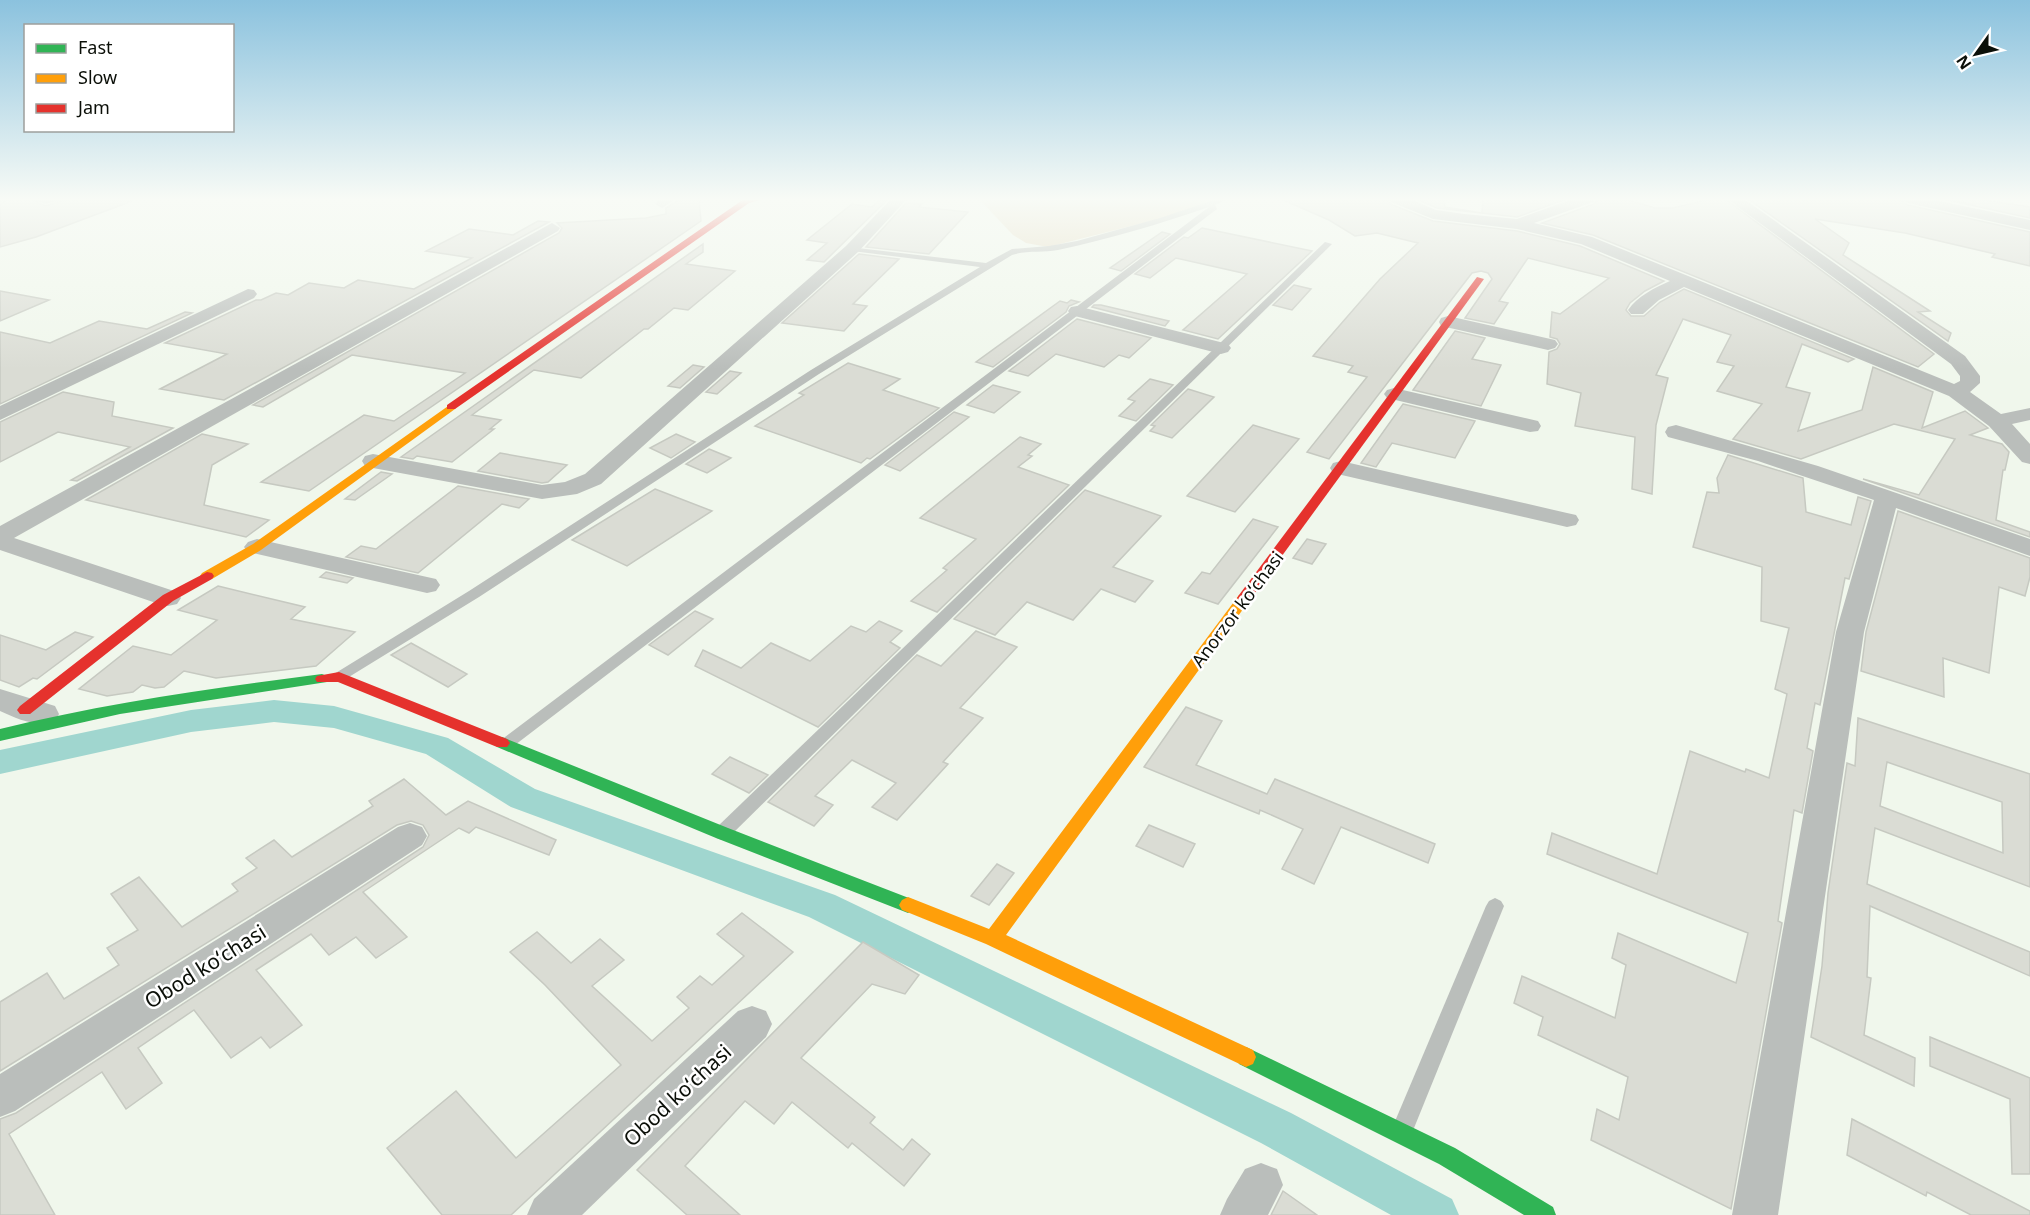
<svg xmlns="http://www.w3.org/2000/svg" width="2030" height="1215" font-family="'Noto Sans',sans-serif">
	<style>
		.green { fill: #e4d9bf }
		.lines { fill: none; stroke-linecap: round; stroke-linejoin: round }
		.canal { fill: #a0d6cf; fill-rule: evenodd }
		.building { fill: #dadcd4; stroke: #c6c9c1; stroke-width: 1.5; fill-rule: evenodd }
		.lane { fill: #babebb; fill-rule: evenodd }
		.street { fill: #babebb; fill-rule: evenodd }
		.fast { fill: #30b455; fill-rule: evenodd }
		.slow { fill: #ff9f0a; fill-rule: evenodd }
		.jam { fill: #e5322d; fill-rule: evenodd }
		.labels { text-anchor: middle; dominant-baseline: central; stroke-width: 5; stroke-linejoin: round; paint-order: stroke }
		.street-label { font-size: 18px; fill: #0b0f08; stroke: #fff }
		.near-street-label { font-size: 21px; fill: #0b0f08; stroke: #fff }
	</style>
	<rect width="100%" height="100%" fill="#f0f7ec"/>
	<path class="green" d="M979 199H1219L1167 217 1048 247 1026 243 1013 235Z"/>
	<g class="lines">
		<path class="canal" d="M274 700 334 706 448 738 535 789 835 895 1291 1113 1452 1199 1459 1215H1391L1261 1143 809 917 511 807 426 754 334 728 274 722 191 732 0 774V750L191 710Z"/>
	</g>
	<g class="building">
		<path d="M8 199H31L45 206 69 199 132 201 36 237 0 247V204Z"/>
		<path d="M699 199 701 221 309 491 261 482 364 415 394 421 465 373 352 355 263 407 253 405 559 233 562 228 557 223 646 218 666 214V208L677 201Z"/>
		<path d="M1281 199H1387L1390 204 1433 221 1517 231 1580 246 1664 281 1645 291 1630 303 1626 310 1631 316H1644L1660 302 1684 289 1854 359 1848 362 1802 344 1786 387 1810 393 1798 431 1862 410 1873 367 1933 392 1922 428 1965 411 1988 428 1970 435 2002 444 2009 452 2005 470H2003L1996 520 2030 532V537L1863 479 1919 495 1955 439 1894 424 1801 459 1733 439 1762 404 1717 391 1734 366 1717 362 1731 335 1683 319 1656 375 1668 378 1656 425 1652 494 1632 489 1635 437 1575 426 1581 393 1547 384 1549 352 1557 349 1560 344 1557 339 1550 337 1552 312 1560 314 1609 278 1528 258 1499 301 1508 303 1494 324 1465 318 1492 279 1488 273 1481 271 1472 273 1329 459 1307 452 1367 377 1348 372 1353 366 1313 356 1380 279 1418 243 1377 233 1355 236 1329 220Z"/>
		<path d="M1416 199H1444L1445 207 1482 213 1483 199H1566L1517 217 1437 208Z"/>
		<path d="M1597 199H1625L1655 208H1673L1711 199H1725L1934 354 1918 367 1593 235 1542 223 1594 204Z"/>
		<path d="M1748 199H1899L1908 205 2030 232V266L1992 257 1995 254 1905 233 1815 219 1849 243 1843 255 1930 311 1918 312 1951 333 1948 341Z"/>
		<path d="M1943 199 1973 204 1972 199H1978L2030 207V218Z"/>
		<path d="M879 200 886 201 824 262 807 260 827 243 807 240 852 204 872 207Z"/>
		<path d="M906 203 922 204 919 207 968 212 929 254 866 247Z"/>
		<path d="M538 221 549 222 224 400 160 389 227 354 165 343 256 300H261L276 293 288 295 309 283 344 288 358 280 414 289 472 258 426 251 469 229 513 235Z"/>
		<path d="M1202 228 1312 251 1218 339 1183 330 1247 274 1176 258 1150 278 1135 274 1184 237 1188 238Z"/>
		<path d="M1162 232 1170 234 1121 271 1110 268Z"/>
		<path d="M703 244V252L686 264 735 271 688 310 674 308 648 329H644L581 378 534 370 472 415 501 420 490 429H494L452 462 417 456 413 459 401 457Z"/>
		<path d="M859 254 899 259 853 304 867 306 844 331 782 323Z"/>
		<path d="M1294 285 1311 289 1292 310 1273 305Z"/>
		<path d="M0 291 49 300 0 321Z"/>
		<path d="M1071 300 1079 302 1069 306 1066 312 993 367 976 362 1060 301 1067 303Z"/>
		<path d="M1094 305H1101L1169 321 1165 326 1092 307Z"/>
		<path d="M185 312 192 313 0 404V332L50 343 99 321 147 329Z"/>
		<path d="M1077 319 1151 338 1129 358 1119 355 1104 367 1056 354 1028 376 1009 371Z"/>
		<path d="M1455 331 1485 338 1472 359 1501 365 1481 406 1413 390Z"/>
		<path d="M848 363 900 379 883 390 939 408 870 459 867 458 861 463 755 426 804 395 799 393Z"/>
		<path d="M693 365 704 367 680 388 668 386Z"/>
		<path d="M730 371 741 373 717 394 706 392Z"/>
		<path d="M1150 379 1173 385 1136 421 1119 416 1135 401 1128 399Z"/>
		<path d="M993 385 1020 392 994 413 967 405Z"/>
		<path d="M1188 389 1214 397 1172 438 1150 431 1155 426 1151 425Z"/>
		<path d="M63 392 114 402 112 416 173 428 77 481 71 480 130 447 58 432 0 462V422Z"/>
		<path d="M1403 404 1475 421 1455 458 1392 443 1376 467 1361 463Z"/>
		<path d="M954 412 969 417 900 471 885 465Z"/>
		<path d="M1253 425 1299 439 1235 512 1187 496Z"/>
		<path d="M202 434 248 444 212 465 204 505 269 520 246 537 86 500Z"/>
		<path d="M676 434 695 442 671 458 650 448Z"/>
		<path d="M1020 437 1041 444 1028 455 1032 456 1018 467 1069 485 937 612 911 601 947 570 943 568 976 539 920 518Z"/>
		<path d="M709 449 731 458 707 473 686 464Z"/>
		<path d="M500 453 567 465 548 482 542 483 478 471Z"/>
		<path d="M1728 455 1803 478 1806 512 1851 525 1858 497 1871 501 1849 579 1845 578 1820 705 1815 703 1807 748 1813 751 1802 813 1794 810 1778 921 1782 923 1731 1209 1591 1140 1597 1109 1619 1120 1628 1077 1538 1035 1543 1017 1514 1003 1522 976 1615 1018 1626 965 1612 958 1618 933 1736 983 1748 933 1547 854 1552 833 1657 874 1690 751 1745 772 1746 769 1769 778 1787 694 1775 689 1789 628 1761 621 1762 567 1693 547 1707 492 1719 493 1717 478Z"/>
		<path d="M381 472 392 474 355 500 345 499Z"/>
		<path d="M458 486 529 499 519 508 502 504 418 573 346 557 361 546 376 549Z"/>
		<path d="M655 489 712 511 627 566 572 540Z"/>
		<path d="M1085 490 1161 516 1113 567 1153 581 1135 602 1101 589 1073 620 1027 602 995 635 954 619Z"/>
		<path d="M1898 511 2030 558V577L2025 596 1999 587 1989 673 1943 658 1944 697 1861 671 1866 632Z"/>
		<path d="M1253 519 1278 527 1218 604 1185 593 1202 572 1210 574Z"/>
		<path d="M1307 539 1326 544 1312 564 1293 558Z"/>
		<path d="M326 572 353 578 347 583 320 577Z"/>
		<path d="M218 586 305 607 291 619 355 632 316 666 216 678 184 671 164 687 155 688 142 685 133 692 107 696 79 689 133 646 171 655 217 620 178 610Z"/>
		<path d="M695 611 713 619 668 655 649 645Z"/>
		<path d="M879 621 902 631 890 642 900 648 818 727 695 666 703 650 741 668 771 643 810 661 851 626 866 632Z"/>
		<path d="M976 631 1017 647 960 708 983 718 943 762 948 764 897 820 872 807 896 783 852 760 815 796 833 805 814 826 768 802 917 655 941 666Z"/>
		<path d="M75 632 93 637 37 679 33 678 19 687 0 680V635L46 650Z"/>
		<path d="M411 643 467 674 448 687 391 655Z"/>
		<path d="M1186 707 1222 721 1196 765 1267 794 1275 779 1435 844 1428 863 1341 827 1314 884 1282 869 1303 829 1260 810 1259 814 1144 767Z"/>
		<path d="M1858 718 2030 774V887L1875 828 1867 884 2030 952V976L1870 906 1867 977 1871 978 1864 1035 1915 1058 1914 1086 1811 1037 1822 966 1828 893 1847 763 1855 766ZM1887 762 2002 802 2003 853 1880 806Z"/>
		<path d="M730 757 768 775 749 793 712 774Z"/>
		<path d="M404 779 446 815 468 801 556 840 549 855 476 827 469 833 459 828 363 892 407 937 376 958 356 937 329 955 311 934 256 970 302 1025 270 1048 261 1037 231 1058 194 1010 138 1048 162 1083 126 1109 102 1072 9 1134 55 1215H0V1119L16 1113 423 847 429 835 423 825 411 821 397 825 0 1071V1002L47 973 64 999 119 965 107 948 138 930 111 894 139 877 182 927 238 891 232 884 257 868 246 858 274 840 292 857 373 806 369 801Z"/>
		<path d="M1149 825 1195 844 1183 867 1136 846Z"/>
		<path d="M997 864 1014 873 989 905 971 896Z"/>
		<path d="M742 913 793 952 511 1215H442L387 1148 456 1091 516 1158 621 1065 545 985 510 952 537 932 571 963 600 939 624 960 592 986 652 1041 689 1008 677 997 700 976 712 985 744 956 717 934Z"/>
		<path d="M863 942 919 975 905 994 872 984 801 1058 875 1117 870 1123 903 1150 912 1139 930 1154 904 1186 852 1143 848 1148 792 1102 774 1124 745 1101 685 1166 740 1215H687L637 1170Z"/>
		<path d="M1930 1037 2030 1078V1174H2012L2010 1099 1930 1066Z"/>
		<path d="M1852 1119 2030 1211V1215H1971L1927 1192 1926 1196 1847 1155Z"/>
		<path d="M1283 1191 1317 1215H1271Z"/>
	</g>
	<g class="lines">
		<g class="lane">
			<path d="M0 199H6L0 202Z"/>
			<path d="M33 199H67L45 204Z"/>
			<path d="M1217 199H1229L1215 205 1217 209 511 748H501L498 744 501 740 1209 207C1160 224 1109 239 1058 250 1043 253 1027 250 1012 255L819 374 479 597 344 680H334L332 677 334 674 469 591 811 370 980 267 852 251 848 249 849 247 986 263 1012 249 1049 246 1077 241 1160 218Z"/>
			<path d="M1325 242 1332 244 728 838 722 840 716 838 714 833 716 828Z"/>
			<path d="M1495 898 1501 901 1504 906 1412 1133 1404 1137 1396 1133 1393 1126 1486 906 1489 901Z"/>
		</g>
		<g class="street">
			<path d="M659 199H676L662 208 655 204Z"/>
			<path d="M891 199H907L858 252 601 484 577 494 542 499 373 468 365 466 362 461 365 456 373 454 542 485 565 482 585 474 846 246Z"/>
			<path d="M1389 199H1410L1436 210 1464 214 1517 219 1573 199H1595L1593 202 1534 223 1592 237 1954 384 1960 381V376L1951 364 1727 199H1744L1965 356 1980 376V383L1970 392 2001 414 2030 408V420L2012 424 2030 444V464L2022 462 1989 426 1949 396 1684 287 1659 300 1643 314H1631L1628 310C1638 296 1654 288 1670 281L1581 244 1517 229 1433 219 1391 202Z"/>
			<path d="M1901 199H1930L2030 220V230L1908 203Z"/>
			<path d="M552 223 560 228 558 231 14 538 177 592 181 598 177 604 168 606 159 604 0 550V526Z"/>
			<path d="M248 289 254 290 257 294 254 298 0 420V406Z"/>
			<path d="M1077 306 1228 344 1231 348 1228 352 1221 354 1071 315 1068 311 1071 307Z"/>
			<path d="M1448 316 1555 340 1558 344 1555 348 1548 350 1441 326 1439 322 1441 318Z"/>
			<path d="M1394 388 1538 421 1541 426 1538 431 1530 432 1387 398 1384 394 1387 390Z"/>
			<path d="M1676 425 1818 466 2030 539V556L1896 508 1864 632 1778 1215H1732L1836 632 1874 500 1758 461 1668 437 1665 432 1668 427Z"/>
			<path d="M1341 461 1567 513 1576 515 1579 520 1576 525 1567 527 1333 473 1330 468 1333 463Z"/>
			<path d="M257 539 427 577 436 579 440 585 436 591 427 593 248 552 244 547 248 542Z"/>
			<path d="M0 689 55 706 59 714 55 722C36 727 17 719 0 711Z"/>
			<path d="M410 823 422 827 427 836 422 845 15 1111 0 1117V1074L398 827Z"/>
			<path d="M752 1006 766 1011 772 1024 766 1037 582 1215H527L534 1199 738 1011Z"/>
			<path d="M1261 1163 1277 1169 1283 1185 1268 1215H1220L1227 1199 1245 1169Z"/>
		</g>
		<g class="fast">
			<path d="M322 674 327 676 329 679 327 682 120 714 0 741V729C106 703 214 688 322 674Z"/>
			<path d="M502 737 728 828 914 900 917 905 914 910 908 913 716 838 497 747 494 743 497 739Z"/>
			<path d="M1246 1047 1455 1148 1553 1207 1556 1215H1524L1439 1164 1239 1064 1236 1057 1239 1050Z"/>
		</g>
		<g class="slow">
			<path d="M451 404 456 407 455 409 261 550 212 579H202L200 576 202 573 253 544Z"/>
			<path d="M1244 594 1251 598 1249 601 1006 935 1253 1050 1256 1057 1253 1064 1246 1067 986 944 902 910 899 905 902 900 908 897 989 929 1239 595Z"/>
		</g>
		<g class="jam">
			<path d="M744 199H764L749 203 455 409H447V405Z"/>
			<path d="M1477 277 1484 279 1249 601H1239L1237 598 1239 595Z"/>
			<path d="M207 572 212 573 214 576 212 579 173 601 30 714H20L17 710 20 706 163 595Z"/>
			<path d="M339 672 507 739 510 743 507 747H497L338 682H317L315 679 317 676Z"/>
		</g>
	</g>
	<linearGradient id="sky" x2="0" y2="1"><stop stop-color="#8bc2de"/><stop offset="0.54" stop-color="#f8fbf6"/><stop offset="1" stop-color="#f8fbf6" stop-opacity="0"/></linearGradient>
	<rect width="2030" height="369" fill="url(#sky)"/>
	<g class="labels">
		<g class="street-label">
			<text transform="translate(1237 609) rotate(-53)">Anorzor koʻchasi</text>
		</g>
		<g class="near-street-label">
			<text transform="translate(205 966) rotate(-32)">Obod koʻchasi</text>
			<text transform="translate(677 1095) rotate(-43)">Obod koʻchasi</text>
		</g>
	</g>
	<rect x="24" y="24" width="210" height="108" fill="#ffffff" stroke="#9d9f9c" stroke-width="1.5"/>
	<rect x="36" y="44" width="30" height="9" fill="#30b455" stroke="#9d9f9c" stroke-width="1.5"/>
	<text x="78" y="54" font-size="18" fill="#0b0f08">Fast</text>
	<rect x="36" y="74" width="30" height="9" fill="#ff9f0a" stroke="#9d9f9c" stroke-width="1.5"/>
	<text x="78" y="84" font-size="18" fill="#0b0f08">Slow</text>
	<rect x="36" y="104" width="30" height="9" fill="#e5322d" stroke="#9d9f9c" stroke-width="1.5"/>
	<text x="78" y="114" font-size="18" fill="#0b0f08">Jam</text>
	<g transform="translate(1976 54) rotate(236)" stroke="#ffffff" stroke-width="4.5" paint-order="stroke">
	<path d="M0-4.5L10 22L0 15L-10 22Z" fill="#0b0f08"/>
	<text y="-9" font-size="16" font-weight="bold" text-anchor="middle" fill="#0b0f08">N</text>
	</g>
</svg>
